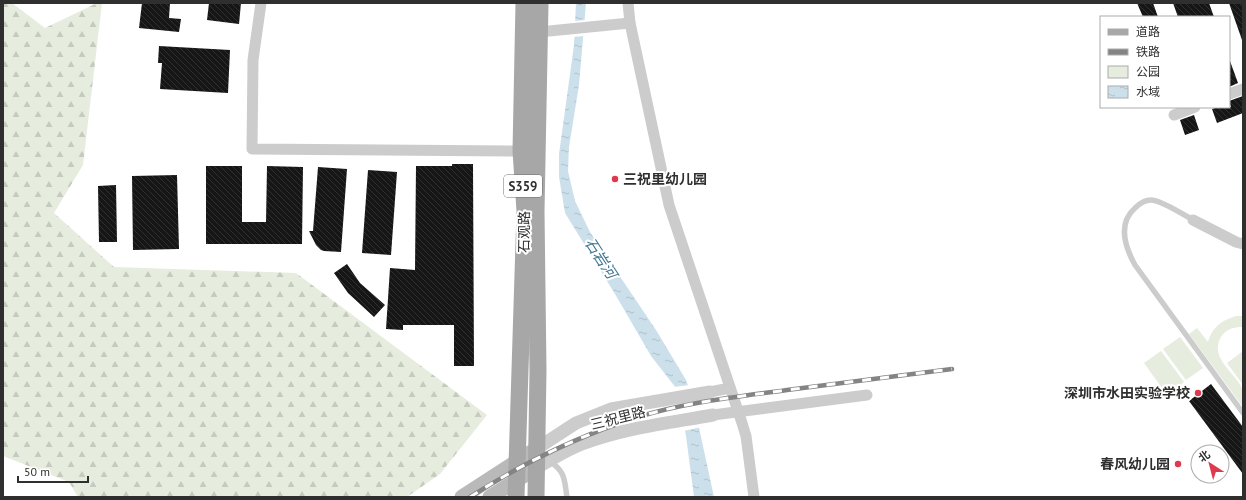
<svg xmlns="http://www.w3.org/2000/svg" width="1246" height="500" font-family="'PT Sans','Noto Sans SC',sans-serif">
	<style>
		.green { fill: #e6ecde }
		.forest { fill: url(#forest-firs) }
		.water { fill: url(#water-ripples) }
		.pier { fill: #fff }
		.building { fill: url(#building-back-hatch) }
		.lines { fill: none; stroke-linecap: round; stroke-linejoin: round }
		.service { stroke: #ccc; stroke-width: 5.5 }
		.minor { stroke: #ccc; stroke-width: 11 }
		.tertiary { stroke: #ccc; stroke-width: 13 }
		.secondary { stroke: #b9b9b9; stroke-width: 15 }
		.primary { stroke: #a7a7a7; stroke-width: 17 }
		.rail-casing { stroke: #848484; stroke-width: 4.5 }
		.rail { stroke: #fff; stroke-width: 3; stroke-dasharray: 9; stroke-linecap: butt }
		.poi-dot { fill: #df3950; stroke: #fff; stroke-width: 1.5 }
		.labels { text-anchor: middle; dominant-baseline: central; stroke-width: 4; stroke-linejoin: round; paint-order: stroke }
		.shield { fill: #fff; stroke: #6d6d6d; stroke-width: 1 }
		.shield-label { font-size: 13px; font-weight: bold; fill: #2f2f2f }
		.poi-label { font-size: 14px; font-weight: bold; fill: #2f2f2f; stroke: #fff; text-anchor: end }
		.street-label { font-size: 14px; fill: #2f2f2f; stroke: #fff }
		.water-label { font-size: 15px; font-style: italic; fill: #40758f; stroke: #fff }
	</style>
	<defs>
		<pattern id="forest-firs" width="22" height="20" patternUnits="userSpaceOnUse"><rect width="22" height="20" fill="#e6ecde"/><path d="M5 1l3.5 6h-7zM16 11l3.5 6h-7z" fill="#c6cbbf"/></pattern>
		<pattern id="water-ripples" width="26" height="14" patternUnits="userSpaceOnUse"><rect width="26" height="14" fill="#cbe0eb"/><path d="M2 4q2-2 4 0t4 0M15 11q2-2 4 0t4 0" fill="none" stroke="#afc0ca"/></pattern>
		<pattern id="building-back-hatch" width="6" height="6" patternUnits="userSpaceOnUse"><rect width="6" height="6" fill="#161616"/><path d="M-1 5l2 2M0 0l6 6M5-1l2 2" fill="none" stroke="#303030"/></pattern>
	</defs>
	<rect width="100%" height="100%" fill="#fff"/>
	<g class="green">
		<path d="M1236 316H1243V327C1234 327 1226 329 1221 337 1209 357 1234 372 1242 388 1245 393 1243 402 1243 407L1189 334 1197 328 1208 342C1212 327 1222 320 1236 316Z"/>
		<path d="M1180 337 1203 368 1186 380 1163 349Z"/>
		<path d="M1161 351 1184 382 1167 395 1144 363Z"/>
		<path d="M1243 351V385L1227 363Z"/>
	</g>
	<path class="forest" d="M3 3H12L45 28 97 3H102L83 165 54 213 114 267 296 273 487 415 440 474 407 497H78L69 482 3 456Z"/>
	<path class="water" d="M576 3H586L579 85 569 147 568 171 575 201 590 232 656 330 686 380 693 400 714 497H694L686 436 676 388 651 356 615 294 565 213 559 177V154L574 45Z"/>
	<g class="pier">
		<path d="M587 20 585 36 572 37 573 21Z"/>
		<path d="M690 385 695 399 702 427 683 431 673 387Z"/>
	</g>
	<g class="building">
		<path d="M142 3H170L169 18 181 19 179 32 139 28Z"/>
		<path d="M209 3H241L239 24 207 20Z"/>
		<path d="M1137 3H1153L1158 17H1143Z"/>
		<path d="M1173 3H1209L1214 17H1178Z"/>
		<path d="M1229 3H1243V40H1242Z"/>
		<path d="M159 46 230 50 228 93 160 89 162 63H158Z"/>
		<path d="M1229 61H1230L1238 83 1229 87Z"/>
		<path d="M1243 96V113L1217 123 1212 109 1218 107H1231L1229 101Z"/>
		<path d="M1194 115 1199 130 1185 135 1180 120Z"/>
		<path d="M452 164H473L474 366H454V325H403V330L386 329 390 268 415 270 416 166H452Z"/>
		<path d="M206 166H242V222H266L267 166 303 167 302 244H206Z"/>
		<path d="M318 167 347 169 341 252 324 251 321 250 316 245 309 231H313Z"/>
		<path d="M368 170 397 172 391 255 362 253Z"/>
		<path d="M177 175 179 249 133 250 132 176Z"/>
		<path d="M116 185 117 242H99L98 186Z"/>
		<path d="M347 264 360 283 385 305 374 317 348 293 334 273Z"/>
		<path d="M1211 384 1243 427V474L1189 401Z"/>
	</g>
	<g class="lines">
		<g class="service">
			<path d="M1193 220C1184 215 1161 200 1151 200 1145 200 1139 204 1135 208 1117 224 1125 247 1135 265L1243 413"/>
			<path d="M550 461C566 473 564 479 567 497"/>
		</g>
		<g class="minor">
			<path d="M261 3 253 60 252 149 521 151"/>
			<path d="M628 3 630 23 669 205 742 423 746 436 754 497"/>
			<path d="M539 32 630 23"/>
			<path d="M1229 94 1243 89"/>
			<path d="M1174 115 1195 107"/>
			<path d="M1193 220 1236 242 1243 244"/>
			<path d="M710 392 730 388"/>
			<path d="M713 415 867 395"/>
		</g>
		<g class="tertiary">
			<path d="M536 449 576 423 611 409 710 392"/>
			<path d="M536 468C551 460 566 450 582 444 624 428 669 423 713 415"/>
		</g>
		<g class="secondary">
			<path d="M462 497 536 449"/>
			<path d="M490 497 536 468"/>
		</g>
		<g class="primary">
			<path d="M516 497 525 211 521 151 524 3"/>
			<path d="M536 497 538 370 536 211 540 3"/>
		</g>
		<g class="rail-casing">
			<path id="rail" d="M470 497C523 463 578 436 638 417 687 402 737 397 787 390 842 383 897 376 952 369"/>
		</g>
		<use href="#rail" class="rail"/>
	</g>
	<g class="poi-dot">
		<circle cx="615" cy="179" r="4"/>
		<circle cx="1198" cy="393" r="4"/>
		<circle cx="1178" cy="464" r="4"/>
	</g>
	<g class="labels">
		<rect class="shield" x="504" y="175" width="38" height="22" rx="3"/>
		<g class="shield-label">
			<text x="523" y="186">S359</text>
		</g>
		<g class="poi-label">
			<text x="623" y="179" text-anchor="start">三祝里幼儿园</text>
			<text x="1190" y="393">深圳市水田实验学校</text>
			<text x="1170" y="464">春风幼儿园</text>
		</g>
		<g class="street-label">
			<text transform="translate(524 232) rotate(-89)">石观路</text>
			<text transform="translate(618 418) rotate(-14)">三祝里路</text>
		</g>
		<g class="water-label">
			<text transform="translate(601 258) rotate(57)">石岩河</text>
		</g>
	</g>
	<rect width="1246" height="500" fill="none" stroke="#2f2f2f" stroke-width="8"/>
	<rect x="1100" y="16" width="130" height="92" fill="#ffffff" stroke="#acacac"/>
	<rect x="1108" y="29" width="20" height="6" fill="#a7a7a7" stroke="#acacac"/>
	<text x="1136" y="36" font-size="12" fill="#2f2f2f">道路</text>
	<rect x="1108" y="49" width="20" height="6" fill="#848484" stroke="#acacac"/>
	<text x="1136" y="56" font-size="12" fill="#2f2f2f">铁路</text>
	<rect x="1108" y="66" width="20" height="12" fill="#e6ecde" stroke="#acacac"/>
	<text x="1136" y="76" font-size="12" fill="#2f2f2f">公园</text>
	<rect x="1108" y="86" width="20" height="12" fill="url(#water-ripples)" stroke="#acacac"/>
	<text x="1136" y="96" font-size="12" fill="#2f2f2f">水域</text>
	<g transform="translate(1210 464) rotate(324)"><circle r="19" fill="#ffffff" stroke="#acacac"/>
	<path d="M0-3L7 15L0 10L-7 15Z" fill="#df3950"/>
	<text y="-6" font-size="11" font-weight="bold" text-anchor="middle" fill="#2f2f2f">北</text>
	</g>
	<path d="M18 476v6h70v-6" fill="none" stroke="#2f2f2f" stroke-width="2"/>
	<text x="24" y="476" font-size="12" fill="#2f2f2f" stroke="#ffffff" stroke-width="3" paint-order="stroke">50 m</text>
</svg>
